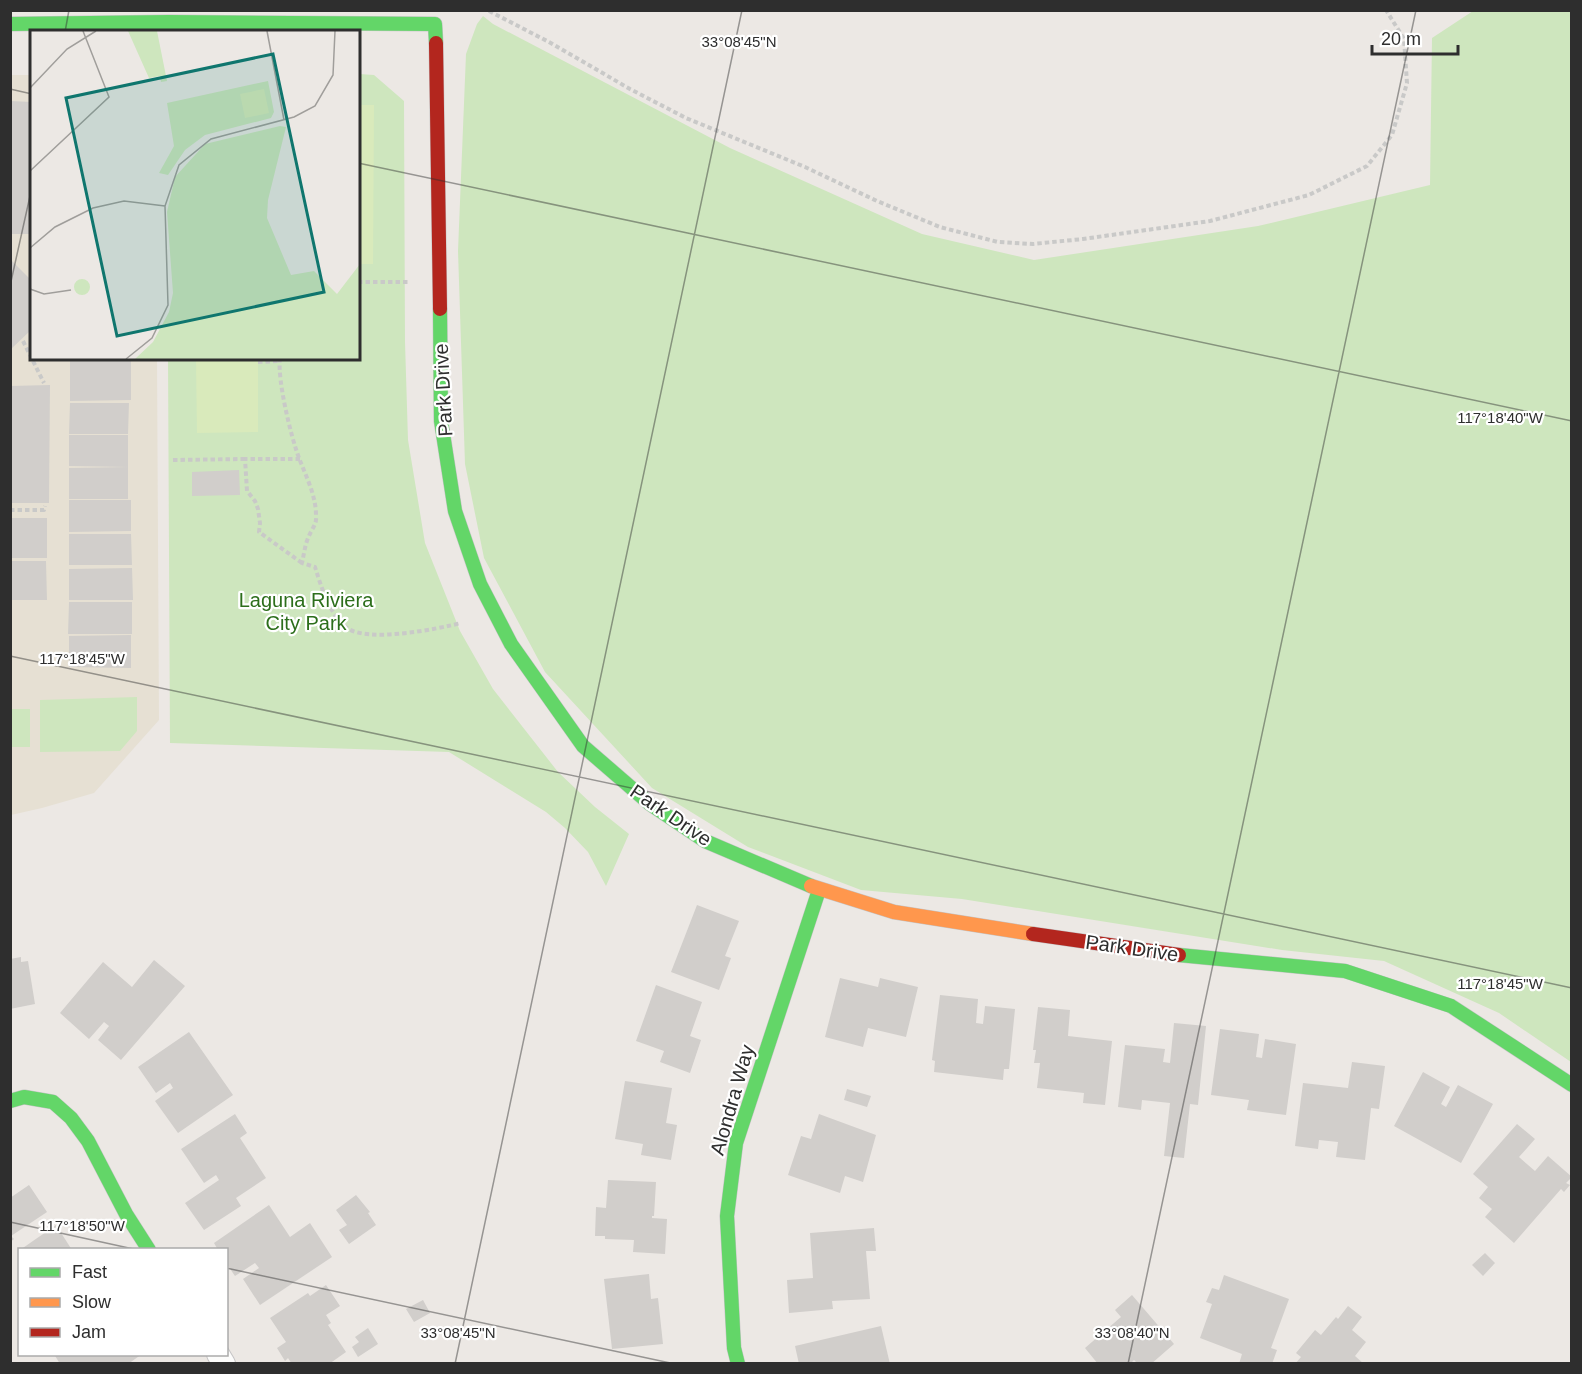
<svg xmlns="http://www.w3.org/2000/svg" width="1582" height="1374" font-family="Helvetica,sans-serif">
	<style>
		.education { fill: #e6e0d3 }
		.green { fill: #cee6be }
		.pitch { fill: #d9eabb }
		.building { fill: #d1cecb }
		.lines { fill: none; stroke-linecap: round; stroke-linejoin: round }
		.street-casing { stroke: #c5c4c5; stroke-width: 24 }
		.fast-casing { stroke: #c5c4c5; stroke-width: 15 }
		.slow-casing { stroke: #c5c4c5; stroke-width: 15 }
		.jam-casing { stroke: #c5c4c5; stroke-width: 15 }
		.path { stroke: #c9c9c8; stroke-width: 4; stroke-dasharray: 4.5 3; stroke-linecap: butt }
		.street { stroke: #fcfcfb; stroke-width: 22 }
		.fast { stroke: #63d668; stroke-width: 14 }
		.slow { stroke: #ff974d; stroke-width: 14 }
		.jam { stroke: #b3261e; stroke-width: 14 }
		.ticks { fill: none; stroke: #2e2e2e; stroke-width: 1.5; stroke-opacity: 0.45 }
		.labels { text-anchor: middle; dominant-baseline: central; stroke-width: 4.5; stroke-linejoin: round; paint-order: stroke }
		.street-label { font-size: 20px; fill: #2e2e2e; stroke: #fff }
		.park-label { font-size: 20px; fill: #2c6e1b; stroke: #fff }
		.inset-road { fill: none; stroke: #a09e9b; stroke-width: 1.5 }
		.view { fill: #0f766e; fill-opacity: 0.15; stroke: #0f766e; stroke-width: 3 }
		.inset-edge { fill: none; stroke: #2e2e2e; stroke-width: 3 }
		.ticks-label { font-size: 15px; text-anchor: middle; fill: #2e2e2e; stroke: #fff; stroke-width: 4.5; stroke-linejoin: round; paint-order: stroke }
	</style>
	<rect width="100%" height="100%" fill="#ece8e4"/>
	<path class="education" d="M10 75H31L32 358 157 359 159 720 94 793 42 808 11 815Z"/>
	<g class="green">
		<path d="M1473 11H1571V1062L1499 1013 1384 961 1282 950 962 899 861 890 748 847 652 788 545 672 484 558 465 464 458 251 466 54 477 24 483 16 493 24 730 148 922 234 1034 260 1258 226 1430 185 1432 38Z"/>
		<path d="M359 74 374 75 404 101 405 342 408 440 425 543 460 631 493 689 558 772 595 807 629 834 606 886 588 852 565 828 546 812 449 752 170 743 168 359 358 358Z"/>
		<path d="M137 697V731L120 751 40 752V700Z"/>
		<rect x="11" y="709" width="19" height="38"/>
	</g>
	<g class="pitch">
		<path d="M359 105H374L373 264H359Z"/>
		<path d="M196 359H258V432L197 433Z"/>
	</g>
	<g class="building">
		<path d="M10 101 32 102V234H10Z"/>
		<path d="M12 261 32 281V329L10 350V263Z"/>
		<path d="M70 358H131V400L70 401Z"/>
		<path d="M50 385 49 503H10V386Z"/>
		<path d="M70 403H129L128 434H69Z"/>
		<path d="M69 435H128V467L69 466Z"/>
		<path d="M128 467V499H69V468Z"/>
		<path d="M239 470 240 495 192 496V472Z"/>
		<path d="M69 500H131V531L69 532Z"/>
		<rect x="10" y="518" width="37" height="40"/>
		<path d="M69 534H131L132 565H69Z"/>
		<path d="M10 561H46L47 600H10Z"/>
		<path d="M132 568 133 600H69V569Z"/>
		<path d="M69 602H132V634H68Z"/>
		<path d="M131 635V668L69 667V636Z"/>
		<path d="M697 905 739 921 725 956 731 958 719 990 671 972Z"/>
		<path d="M21 957V962L28 961 35 1004 10 1009V959Z"/>
		<path d="M154 960 185 986 121 1060 98 1040 109 1026 104 1022 89 1039 60 1013 103 962 132 987Z"/>
		<path d="M840 978 878 987 880 978 918 987 906 1037 868 1028 863 1047 825 1037Z"/>
		<path d="M656 985 702 1002 690 1036 701 1040 690 1073 660 1062 664 1051 636 1041Z"/>
		<path d="M940 995 978 999 976 1023 983 1024 985 1006 1015 1009 1009 1069H1004L1003 1080 934 1072 935 1061 932 1060Z"/>
		<path d="M1038 1007 1070 1010 1068 1036 1112 1041 1105 1105 1083 1103 1084 1093 1037 1088 1040 1063H1034L1036 1050H1033Z"/>
		<path d="M1174 1023 1206 1026 1198 1105 1190 1104 1184 1158 1164 1156 1170 1103 1142 1100 1141 1110 1118 1107 1125 1045 1165 1049 1163 1062 1170 1063Z"/>
		<path d="M1220 1029 1259 1034 1256 1057 1262 1058 1265 1039 1296 1044 1286 1115 1247 1110 1249 1100 1211 1095Z"/>
		<path d="M189 1032 233 1095 178 1133 155 1101 173 1088 170 1083 156 1093 138 1067Z"/>
		<path d="M1352 1062 1385 1066 1379 1109 1371 1108 1365 1160 1336 1157 1338 1142 1319 1140 1318 1149 1295 1146 1303 1083 1348 1088Z"/>
		<path d="M1423 1072 1450 1087 1441 1104 1446 1107 1458 1085 1493 1104 1461 1163 1394 1126Z"/>
		<path d="M625 1081 672 1088 666 1123 677 1125 671 1160 641 1155 643 1144 615 1139Z"/>
		<path d="M847 1089 871 1096 867 1107 844 1100Z"/>
		<path d="M235 1114 247 1133 240 1138 266 1178 236 1198 241 1206 204 1230 185 1203 219 1180 216 1175 204 1183 181 1149Z"/>
		<path d="M819 1114 876 1135 863 1182 845 1176 840 1193 788 1175 801 1136 811 1139Z"/>
		<path d="M1517 1124 1535 1139 1519 1157 1535 1171 1548 1156 1572 1177 1566 1183 1570 1185 1564 1192 1561 1189 1514 1243 1485 1217 1492 1209 1479 1198 1488 1187 1473 1174Z"/>
		<path d="M608 1180 656 1182 654 1216H652V1218L667 1219 665 1254 633 1252 634 1240 605 1239V1236H595L596 1207 606 1208Z"/>
		<path d="M29 1185 47 1212 11 1236 14 1239 10 1242V1198Z"/>
		<path d="M356 1195 370 1212 368 1213 376 1225 349 1244 339 1230 347 1225 336 1210Z"/>
		<path d="M269 1205 290 1237 310 1223 332 1257 260 1305 243 1279 259 1268 255 1263 235 1276 226 1263V1250H218L214 1243Z"/>
		<path d="M56 1225 72 1250H20Z"/>
		<path d="M874 1228 876 1251H866L870 1299 832 1301 833 1309 789 1313 787 1280 813 1278 810 1233Z"/>
		<path d="M1485 1253 1495 1263 1483 1276 1472 1265Z"/>
		<path d="M649 1274 651 1299 658 1298 663 1344 612 1349 604 1279Z"/>
		<path d="M1224 1275 1289 1299 1271 1348 1277 1350 1272 1364H1239L1242 1354 1200 1338 1212 1304 1206 1302 1212 1288 1219 1290Z"/>
		<path d="M326 1285 340 1306 326 1315 331 1323 328 1325 346 1352 329 1364H292L288 1358 285 1361 277 1348 286 1342 270 1318 308 1293 310 1296Z"/>
		<path d="M1132 1295 1174 1344 1151 1364H1138L1134 1360 1130 1364H1098L1085 1348 1121 1317 1115 1310Z"/>
		<path d="M423 1300 430 1313 414 1322 406 1309Z"/>
		<path d="M1348 1306 1362 1317 1352 1330 1366 1342 1355 1356 1364 1364H1295L1301 1357 1296 1353 1315 1330 1321 1335 1336 1317 1338 1319Z"/>
		<path d="M881 1326 890 1364H799L795 1346Z"/>
		<path d="M368 1328 378 1344 358 1357 352 1347 359 1342 355 1337Z"/>
		<path d="M54 1354H142L128 1364H60Z"/>
	</g>
	<g class="lines">
		<g class="street-casing">
			<path id="street" d="M218 1354 224 1364"/>
		</g>
		<g class="fast-casing">
			<g id="fast">
				<path d="M10 24 169 22 435 24 436 43"/>
				<path d="M440 309 441 421 455 511 480 584 511 644 583 746 650 804 705 841 811 886"/>
				<path d="M1179 955 1345 971 1451 1006 1572 1085"/>
				<path d="M10 1101 24 1097 53 1102 71 1118 88 1141 126 1214 149 1250"/>
				<path d="M738 1364 734 1348 727 1216 736 1143 819 890"/>
			</g>
		</g>
		<g class="slow-casing">
			<path id="slow" d="M811 886 894 912 1033 934"/>
		</g>
		<g class="jam-casing">
			<g id="jam">
				<path d="M436 43 440 309"/>
				<path d="M1033 934 1179 955"/>
			</g>
		</g>
		<g class="path">
			<path d="M489 11 549 42 630 89 686 118 805 167 877 201 940 227 998 242 1033 244 1083 239 1210 221 1309 195 1367 166 1392 135 1407 83 1404 39 1386 10"/>
			<path d="M358 282H409"/>
			<path d="M23 341 44 383"/>
			<path d="M280 358C277 379 291 437 299 458 306 476 316 496 316 515 317 525 312 528 309 536 305 544 304 554 302 563L315 567C321 586 330 616 347 628 368 643 437 629 461 623"/>
			<path d="M258 362 279 361"/>
			<path d="M300 459H245L247 491 255 501 258 509 260 523 259 532 302 563"/>
			<path d="M173 460 245 459"/>
			<path d="M10 510H44L45 506"/>
		</g>
		<use href="#street" class="street"/>
		<use href="#fast" class="fast"/>
		<use href="#slow" class="slow"/>
		<use href="#jam" class="jam"/>
	</g>
	<path class="ticks" d="M65 32 69 10M10 89 32 94M358 163 1572 421M10 286 32 187M10 656 1572 988M10 1222 138 1250M226 1268 675 1364M455 1364 742 10M1128 1364 1416 10"/>
	<g class="labels">
		<g class="street-label">
			<text transform="translate(443 390) rotate(-93)">Park Drive</text>
			<text transform="translate(671 815) rotate(34)">Park Drive</text>
			<text transform="translate(1132 948) rotate(8)">Park Drive</text>
			<text transform="translate(732 1100) rotate(-74)">Alondra Way</text>
		</g>
		<g class="park-label">
			<text x="306" y="600">Laguna Riviera<tspan x="306" dy="23">City Park</tspan></text>
		</g>
	</g>
	<g transform="translate(30 30)">
		<rect width="330" height="330" fill="#ece8e4"/>
		<path d="M98 1H127L137 51 131 52 130 46 119 48ZM238 51 244 82 241 88 175 105 155 120 138 145 129 143 144 116 137 73ZM250 96 256 97 238 170 237 188 261 245 284 241 307 264 330 234V329H105L123 312 139 282 143 263 137 182 145 147 175 114ZM44 257a8 8 0 1 1 16 0a8 8 0 1 1-16 0Z" fill="#cee6be"/>
		<path d="M234 59 239 83 215 88 210 64Z" fill="#d9eabb"/>
		<path class="inset-road" d="M237 1 254 90M0 58 37 19 66 1M0 141 79 67 53 1M0 218 25 197 63 178 94 171 135 176M0 259 14 264 41 260M96 329 122 308 138 275 135 176 149 135 181 109 264 87 285 76 303 45 305 1"/>
		<path class="view" d="M243 24 294 262 87 306 36 68Z"/>
		<rect width="330" height="330" class="inset-edge"/>
	</g>
	<g class="ticks-label">
		<text x="739" y="47">33°08'45"N</text>
		<text x="1500" y="423">117°18'40"W</text>
		<text x="82" y="664">117°18'45"W</text>
		<text x="1500" y="989">117°18'45"W</text>
		<text x="82" y="1231">117°18'50"W</text>
		<text x="458" y="1338">33°08'45"N</text>
		<text x="1132" y="1338">33°08'40"N</text>
	</g>
	<rect width="1582" height="1374" fill="none" stroke="#2e2e2e" stroke-width="24"/>
	<rect x="18" y="1248" width="210" height="108" fill="#ffffff" stroke="#ababab" stroke-width="1.5"/>
	<rect x="30" y="1268" width="30" height="9" fill="#63d668" stroke="#ababab" stroke-width="1.5"/>
	<text x="72" y="1278" font-size="18" fill="#2e2e2e">Fast</text>
	<rect x="30" y="1298" width="30" height="9" fill="#ff974d" stroke="#ababab" stroke-width="1.5"/>
	<text x="72" y="1308" font-size="18" fill="#2e2e2e">Slow</text>
	<rect x="30" y="1328" width="30" height="9" fill="#b3261e" stroke="#ababab" stroke-width="1.5"/>
	<text x="72" y="1338" font-size="18" fill="#2e2e2e">Jam</text>
	<path d="M1372 45v9h86v-9" fill="none" stroke="#2e2e2e" stroke-width="3"/>
	<text x="1381" y="45" font-size="18" fill="#2e2e2e" stroke="#ffffff" stroke-width="4.5" paint-order="stroke">20 m</text>
</svg>
